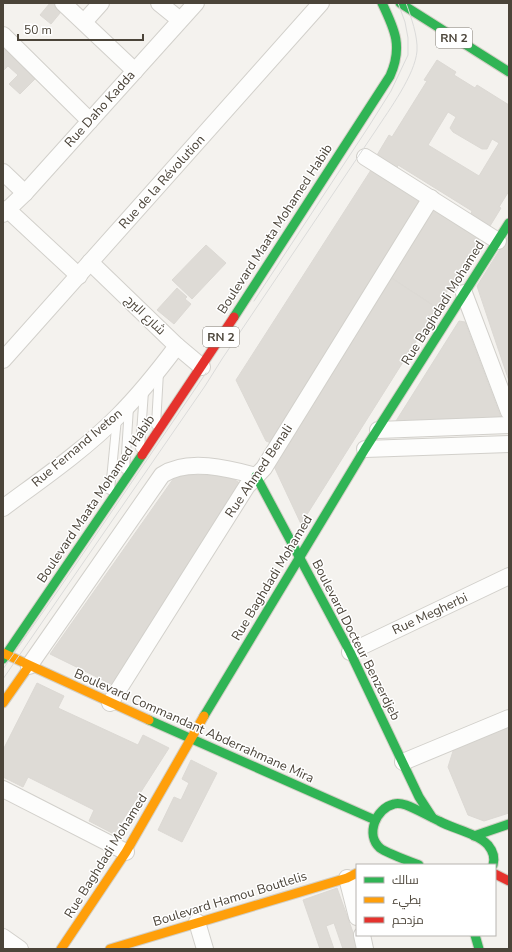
<svg xmlns="http://www.w3.org/2000/svg" width="512" height="952" font-family="'Nunito Sans',Cairo,sans-serif">
	<style>
		.building { fill: #dedbd6; stroke: #dcd9d4; fill-rule: evenodd }
		.lines { fill: none; stroke-linecap: round; stroke-linejoin: round }
		.lane-casing { stroke: #d2d0cb; stroke-width: 10 }
		.street-casing { stroke: #d2d0cb; stroke-width: 18 }
		.fast-casing { stroke: #d3cfc5; stroke-width: 11 }
		.slow-casing { stroke: #d3cfc5; stroke-width: 11 }
		.jam-casing { stroke: #d3cfc5; stroke-width: 11 }
		.lane { stroke: #fdfdfc; stroke-width: 8 }
		.street { stroke: #fdfdfc; stroke-width: 16 }
		.fast { stroke: #30b455; stroke-width: 9 }
		.slow { stroke: #ff9f0a; stroke-width: 9 }
		.jam { stroke: #e5322d; stroke-width: 9 }
		.tram { stroke: #dbdbda; stroke-width: 1 }
		.labels { text-anchor: middle; dominant-baseline: central; stroke-width: 3; stroke-linejoin: round; paint-order: stroke }
		.shield { fill: #fff; stroke: #817c74; stroke-width: 1 }
		.shield-label { font-size: 12px; font-weight: bold; fill: #4b4439 }
		.street-label { font-size: 13px; fill: #4b4439; stroke: #fff }
	</style>
	<rect width="100%" height="100%" fill="#f4f2ee"/>
	<g class="building">
		<path d="M50 3H60L65 7 51 24 40 15Z"/>
		<path d="M3 41 39 75 20 94 9 84 18 75 8 66 3 71Z"/>
		<path d="M437 60 456 72 454 75 475 88 477 85 509 105V191L499 207 501 208 490 226 471 214 472 211 398 165 397 168 377 155 389 135 392 137 427 81 424 80ZM448 112 456 117 450 128 453 132 482 149H487L492 139 499 143 479 176 428 145Z"/>
		<path d="M371 170 421 203 276 445 266 441 236 380Z"/>
		<path d="M433 209 479 239 437 308 390 277Z"/>
		<path d="M509 235V381L477 286Z"/>
		<path d="M206 245 226 263 192 299 172 280Z"/>
		<path d="M390 277 437 308 301 524 272 462Z"/>
		<path d="M177 288 187 297 185 299 191 304 174 324 157 310Z"/>
		<path d="M459 321 465 322 502 420 396 421Z"/>
		<path d="M176 475H226L240 483 113 685 50 654Z"/>
		<path d="M37 683 64 696 58 708 138 745 143 735 169 748 114 834 89 821 94 810 28 777 23 787 3 777V750Z"/>
		<path d="M509 723V813L484 821 468 815 448 767 454 748Z"/>
		<path d="M191 760 217 773 182 842 158 830 174 797 181 800 189 783 182 779Z"/>
		<path d="M337 888 359 949H343L334 923 326 926 334 949H320L303 900Z"/>
	</g>
	<g class="lines">
		<g class="lane-casing">
			<g id="lane">
				<path d="M156 425 159 372"/>
				<path d="M140 448 144 391"/>
				<path d="M125 469 129 407"/>
				<path d="M110 490 117 418"/>
			</g>
		</g>
		<g class="street-casing">
			<g id="street">
				<path d="M63 3 135 71"/>
				<path d="M159 3 180 20"/>
				<path d="M84 22 101 3"/>
				<path d="M3 35 90 121"/>
				<path d="M365 157 498 241"/>
				<path d="M3 172 25 193"/>
				<path d="M7 209 79 276"/>
				<path d="M3 214 25 193 196 3"/>
				<path d="M90 262 177 346 202 367"/>
				<path d="M464 293 509 412"/>
				<path d="M3 360 321 3"/>
				<path d="M378 430 509 425"/>
				<path d="M365 449 509 444"/>
				<path d="M3 508C42 479 83 451 118 416 139 395 159 370 177 346"/>
				<path d="M350 652 509 576"/>
				<path d="M29 666 162 475C187 458 228 468 256 476"/>
				<path d="M110 703 247 486 264 468 431 198"/>
				<path d="M403 762 509 718"/>
				<path d="M3 789 126 852"/>
				<path d="M347 878 357 917"/>
				<path d="M197 922 205 949"/>
				<path d="M362 935 365 949"/>
				<path d="M3 937 20 949"/>
			</g>
		</g>
		<g class="fast-casing">
			<g id="fast">
				<path d="M400 3 509 72"/>
				<path d="M234 317 390 76C403 47 395 30 382 3"/>
				<path d="M256 476 350 652 419 797 432 817"/>
				<path d="M3 659 142 455"/>
				<path d="M204 716 365 449 509 223"/>
				<path d="M149 720 375 820"/>
				<path d="M474 836 509 824"/>
				<path d="M419 865C411 862 385 852 380 848 365 835 376 808 394 804 397 803 403 804 406 805 417 809 428 816 439 821 453 829 477 833 488 845 493 851 495 858 493 865"/>
				<path d="M475 935 479 949"/>
			</g>
		</g>
		<g class="slow-casing">
			<g id="slow">
				<path d="M3 653 149 720"/>
				<path d="M3 703 29 666"/>
				<path d="M61 949 126 852 204 716"/>
				<path d="M110 949 347 878 357 873"/>
			</g>
		</g>
		<g class="jam-casing">
			<g id="jam">
				<path d="M142 455 234 317"/>
				<path d="M495 874 509 881"/>
			</g>
		</g>
		<use href="#lane" class="lane"/>
		<use href="#street" class="street"/>
		<use href="#fast" class="fast"/>
		<use href="#slow" class="slow"/>
		<use href="#jam" class="jam"/>
		<g class="tram">
			<path d="M254 301 369 126 391 91 399 74 408 55V38L405 22 398 3"/>
			<path d="M3 669 57 592 206 373"/>
			<path d="M3 679 205 386 222 359 376 130C389 110 415 75 417 51 418 36 411 17 406 3"/>
		</g>
	</g>
	<g class="labels">
		<g class="shield">
			<rect x="436" y="28" width="36" height="20" rx="3"/>
			<rect x="203" y="327" width="36" height="20" rx="3"/>
		</g>
		<g class="shield-label">
			<text x="454" y="38">RN 2</text>
			<text x="221" y="337">RN 2</text>
		</g>
		<g class="street-label">
			<text transform="translate(100 109) rotate(-48)">Rue Daho Kadda</text>
			<text transform="translate(162 182) rotate(-48)">Rue de la Révolution</text>
			<text transform="translate(275 229) rotate(-57)">Boulevard Maata Mohamed Habib</text>
			<text transform="translate(443 303) rotate(-58)">Rue Baghdadi Mohamed</text>
			<text transform="translate(145 315) rotate(44)">شارع البرج</text>
			<text transform="translate(77 448) rotate(-40)">Rue Fernand Iveton</text>
			<text transform="translate(259 471) rotate(-56)">Rue Ahmed Benali</text>
			<text transform="translate(96 499) rotate(-56)">Boulevard Maata Mohamed Habib</text>
			<text transform="translate(272 578) rotate(-59)">Rue Baghdadi Mohamed</text>
			<text transform="translate(430 614) rotate(-25)">Rue Megherbi</text>
			<text transform="translate(356 640) rotate(63)">Boulevard Docteur Benzerdjeb</text>
			<text transform="translate(194 726) rotate(24)">Boulevard Commandant Abderrahmane Mira</text>
			<text transform="translate(106 856) rotate(-58)">Rue Baghdadi Mohamed</text>
			<text transform="translate(230 899) rotate(-17)">Boulevard Hamou Boutlelis</text>
		</g>
	</g>
	<rect width="512" height="952" fill="none" stroke="#4b4439" stroke-width="8"/>
	<rect x="356" y="864" width="140" height="72" fill="#ffffff" stroke="#b7b4b0"/>
	<rect x="364" y="877" width="20" height="6" fill="#30b455" stroke="#b7b4b0"/>
	<text x="392" y="884" font-size="12" fill="#4b4439">سالك</text>
	<rect x="364" y="897" width="20" height="6" fill="#ff9f0a" stroke="#b7b4b0"/>
	<text x="392" y="904" font-size="12" fill="#4b4439">بطيء</text>
	<rect x="364" y="917" width="20" height="6" fill="#e5322d" stroke="#b7b4b0"/>
	<text x="392" y="924" font-size="12" fill="#4b4439">مزدحم</text>
	<path d="M18 34v6h125v-6" fill="none" stroke="#4b4439" stroke-width="2"/>
	<text x="24" y="34" font-size="12" fill="#4b4439" stroke="#ffffff" stroke-width="3" paint-order="stroke">50 m</text>
</svg>
